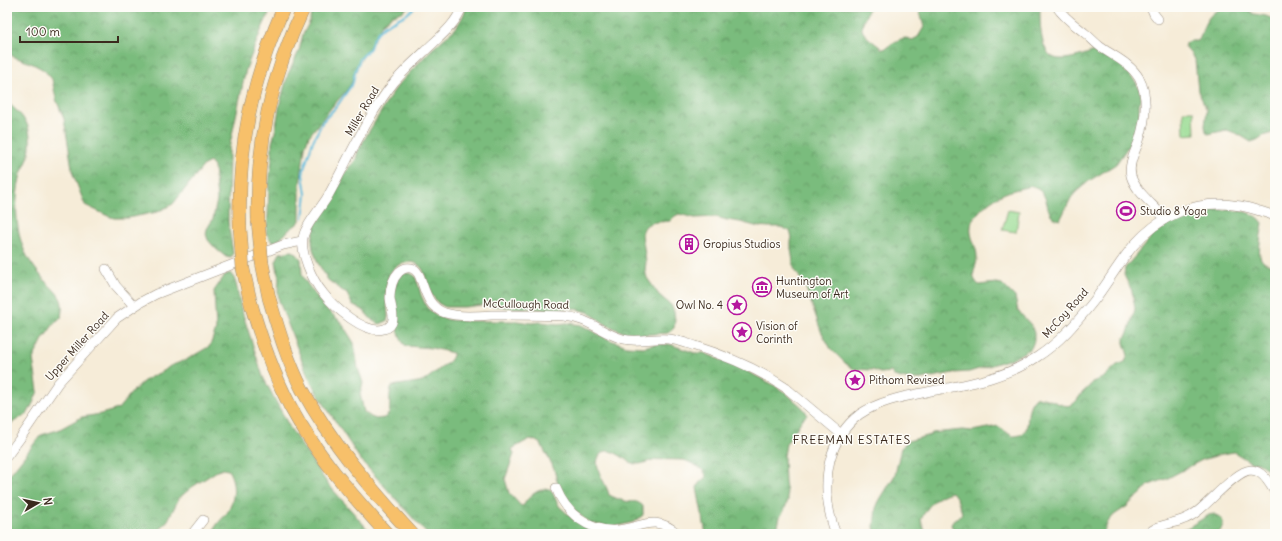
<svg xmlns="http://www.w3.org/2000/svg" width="1282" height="541" font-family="Delius,sans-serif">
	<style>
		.forest { fill: url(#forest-crowns); stroke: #5a734e }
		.green { fill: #99dc93; stroke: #6a8358 }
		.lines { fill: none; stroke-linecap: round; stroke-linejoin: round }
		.stream { stroke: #5ebcdd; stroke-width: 2 }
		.minor-casing { stroke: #988b7b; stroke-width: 10 }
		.highway-casing { stroke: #988b7b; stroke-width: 14 }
		.minor { stroke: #fff; stroke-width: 9 }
		.highway { stroke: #f7c06b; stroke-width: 13 }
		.highway-bridge-casing { stroke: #988b7b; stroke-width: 14; stroke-linecap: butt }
		.highway-bridge { stroke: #f7c06b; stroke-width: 13 }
		.labels { text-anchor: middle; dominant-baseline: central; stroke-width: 3; stroke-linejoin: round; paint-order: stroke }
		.street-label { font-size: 11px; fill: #3b2a1e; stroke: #fdfcf7 }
		.poi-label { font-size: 11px; fill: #3b2a1e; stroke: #fdfcf7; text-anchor: start }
		.neighbourhood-label { font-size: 12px; letter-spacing: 1px; fill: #3b2a1e; stroke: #fdfcf7 }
	</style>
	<defs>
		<pattern id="forest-crowns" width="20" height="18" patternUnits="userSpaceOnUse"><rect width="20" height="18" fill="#7abc7d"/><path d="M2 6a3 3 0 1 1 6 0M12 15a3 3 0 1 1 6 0" fill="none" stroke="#659966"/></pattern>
	</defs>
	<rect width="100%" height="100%" fill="#fdfcf7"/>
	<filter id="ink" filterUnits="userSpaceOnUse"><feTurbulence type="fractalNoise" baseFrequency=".025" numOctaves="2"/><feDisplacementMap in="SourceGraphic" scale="8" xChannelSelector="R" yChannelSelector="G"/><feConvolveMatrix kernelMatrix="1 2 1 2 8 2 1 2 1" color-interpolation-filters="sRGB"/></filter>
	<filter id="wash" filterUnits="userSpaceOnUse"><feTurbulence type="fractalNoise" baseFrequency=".012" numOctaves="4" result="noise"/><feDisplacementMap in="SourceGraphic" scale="16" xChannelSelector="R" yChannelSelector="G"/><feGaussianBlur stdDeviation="0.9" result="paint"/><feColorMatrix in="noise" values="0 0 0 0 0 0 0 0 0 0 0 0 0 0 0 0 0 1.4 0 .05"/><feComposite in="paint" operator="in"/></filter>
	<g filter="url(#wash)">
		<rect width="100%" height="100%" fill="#f6ecd8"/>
		<g class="forest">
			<path d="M7 7H272L260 33 246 69 229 149 228 222 233 253 231 258 226 257 216 249 208 240 206 234 207 229 213 219 217 200 214 167 210 162 204 165 173 204 157 212 128 218H114L108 216 85 205 73 174 64 119 56 99 52 79 44 70 33 64 12 56 7 51Z"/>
			<path d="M315 7H408L402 12 391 16 382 24 369 48 359 62 351 84 347 90 331 108 309 136 305 147 300 185V221C297 225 292 227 289 230 283 236 281 240 272 242L266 233 268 216 269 183 272 160V143L275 132 280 103 288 74 299 51 303 34 310 21 311 10Z"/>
			<path d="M467 7H869C867 14 864 19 862 25 859 34 876 43 882 49H884C893 44 902 34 912 40L918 37 924 27 920 12 921 7H1040C1040 22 1039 60 1061 59 1073 59 1086 54 1098 50L1119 64 1136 82 1141 94 1139 105 1140 126 1127 148 1116 164 1089 181 1076 192 1071 198 1060 220C1046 217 1049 203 1043 194 1040 190 1036 188 1032 186 1010 190 993 195 978 213 975 217 971 221 971 226 969 237 977 246 977 257 977 269 968 275 979 285L996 283 1002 284 1015 297 1018 311 1031 325 1034 333V341L1031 348 1014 358 969 372 953 373 921 379H906L894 376 891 372 880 373 873 370 854 369 845 363 831 349 821 331 806 288 794 268 791 249V241L792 238 790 231C779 226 781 227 769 227 766 227 763 226 759 227L740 222 727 220 716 217 695 218 679 214 675 216 670 221C658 223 645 219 642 234L646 262 645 270 647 278 659 295 671 305 674 312 675 320 674 328 668 333 636 335 629 333H625L607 325 588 312 571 308 551 310 539 309 532 308H513L497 306 482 305 464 307H445L438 303 431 294 423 270C418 263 414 261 405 263 380 268 387 299 388 317L387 321 380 324 373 321 363 310 352 304 347 294 328 280 318 263 313 249 312 241 315 226 320 216 333 198 345 174 356 159 358 151 368 133 393 92 399 84 430 51 456 28 462 18Z"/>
			<path d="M1223 7H1244L1254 14 1266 16 1275 20V132L1263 136 1257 140 1251 142 1238 134 1227 130 1208 134 1206 131 1205 126 1207 110 1198 91 1195 59 1185 47V43L1189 41H1198C1201 37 1201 35 1202 32 1205 20 1212 12 1223 7Z"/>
			<path d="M7 102C14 108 21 114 26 122 32 133 31 150 27 161 25 167 21 171 20 178 15 200 15 226 23 247 27 259 37 271 45 281 51 287 62 296 62 305 63 309 61 314 61 318L56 321 43 339 33 359 38 391 33 403 28 413 7 426Z"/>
			<path d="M1206 210C1222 210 1253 207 1263 223 1262 230 1257 252 1261 259 1264 264 1270 265 1275 267V474L1263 466 1258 463H1252L1234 452 1222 454 1202 460 1166 479 1149 485 1142 493 1129 504V505L1114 515 1108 522 1103 534H956L951 525C953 519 959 518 962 513 960 506 957 497 952 492 937 495 926 507 921 520L926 534H876L874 527 876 508 879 501 895 475 901 448 908 441 931 435 932 433 962 430 972 431 998 426 1012 436C1015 436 1019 436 1022 434 1032 428 1023 410 1035 398 1048 395 1062 409 1071 405 1076 403 1079 397 1082 393 1086 389 1090 387 1092 382L1103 378 1117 365 1125 362 1128 355 1124 343V339L1128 333 1135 309 1132 291 1124 275 1125 268 1153 235 1178 218 1193 212Z"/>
			<path d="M292 251 295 252 301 259 302 275 308 285 324 307 341 322 354 343 358 368 363 383 360 394 364 412 371 417 376 419 384 418 389 414C391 406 388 393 392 386L424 381 450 361 453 356V353L432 348 406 346C397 340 394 306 394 295 394 290 396 282 399 277 402 274 406 273 410 273L415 276 418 284 421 295 427 308 439 317 450 320 466 321H517L532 323 541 322 558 324 567 323 581 325 610 340 627 346 643 347 657 344H669L695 353H704L740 368 772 384 787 394 803 408 806 412 807 415 801 421 798 426 786 444 784 456 785 482 788 500 784 511 780 517 776 534H706L697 488 699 483 706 477C706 472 701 469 697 466 693 464 687 461 684 460 681 460 657 459 653 460 646 462 639 466 632 463 623 459 609 444 600 455 591 467 607 483 609 495 614 497 619 500 625 501 634 503 635 499 643 506V515L634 522 613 527 590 523 570 507 561 492 557 481 554 469 541 444 536 441 531 439 528 440 512 449 514 454 505 479 509 493 521 506 524 505C528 496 541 486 551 490L559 506 573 519 616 534H427L360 459 317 393 308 376 279 301 278 291 279 279 276 261 280 253Z"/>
			<path d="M230 273 234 278 236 284 241 308 263 377 290 428 327 483 372 534H214C214 524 222 520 227 513 235 501 236 482 228 470L223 469 217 471 192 487 179 498 168 520 156 534H7V478L41 435 58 430 82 417 101 414 118 409 133 391 145 380 165 370 170 366 186 360 210 346 216 329 214 291 225 275Z"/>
			<path d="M1214 514 1222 519C1224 525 1222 530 1217 534H1165L1187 528 1209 515Z"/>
		</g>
		<g class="green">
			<path d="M1183 111H1194L1195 134 1184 135Z"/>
			<path d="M1008 210 1019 212 1016 232 1002 230Z"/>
		</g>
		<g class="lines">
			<path class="stream" d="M303 218 306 194 303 175 304 169 313 141 323 121 337 106 353 83 355 72 360 59 370 48 373 39 378 32 384 26 407 14 415 7"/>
		</g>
	</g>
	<g filter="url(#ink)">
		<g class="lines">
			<g class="minor-casing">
				<g id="minor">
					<path d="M462 7C455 26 438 38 424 52 414 61 404 71 395 81 368 114 349 158 328 196 321 208 308 222 304 234 298 251 313 281 323 293 334 307 365 335 384 329 399 325 391 309 390 298 390 289 392 279 399 272 402 269 406 267 411 268 426 271 419 304 445 313 460 317 476 316 491 315 515 315 540 315 564 316 589 318 601 333 623 339 638 343 653 337 669 339 678 340 686 343 695 346 727 356 758 369 786 388L841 434"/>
					<path d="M1057 7C1064 18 1075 25 1086 34 1091 38 1096 44 1102 48 1115 57 1131 64 1139 78 1149 97 1145 122 1139 141 1135 152 1128 164 1131 176 1136 193 1155 205 1165 219"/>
					<path d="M1151 7 1154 14 1158 19"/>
					<path d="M106 269 116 286 134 306"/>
					<path d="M7 456 21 437 58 383 117 318 141 302 156 294 283 245 302 241"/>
					<path d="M556 488C566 513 589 533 618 530 642 527 657 514 678 534"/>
					<path d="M192 534 203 520"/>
					<path d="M836 534C827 511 824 484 830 460 835 442 844 426 860 414 878 402 901 397 922 393 961 385 1003 380 1037 357 1059 343 1077 322 1093 302 1107 284 1118 264 1133 246 1158 217 1194 200 1233 205 1247 206 1261 211 1275 216"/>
					<path d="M1148 534C1156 525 1171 524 1182 520 1188 518 1193 515 1198 511 1210 502 1237 470 1251 470 1264 471 1269 484 1275 492"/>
				</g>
			</g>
			<g class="highway-casing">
				<g id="highway">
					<path d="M258 221C256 144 271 77 304 7"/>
					<path d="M240 228C237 148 252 80 284 7"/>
					<path d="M269 298C278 328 287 360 302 389 331 443 371 489 412 534"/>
					<path d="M251 304C261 339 273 373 290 406 315 453 351 494 387 534"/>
				</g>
			</g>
			<use href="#minor" class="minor"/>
			<use href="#highway" class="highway"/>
			<g class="highway-bridge-casing">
				<g id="highway-bridge">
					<path d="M258 221 262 263 269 298"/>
					<path d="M240 228 243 269 251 304"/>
				</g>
			</g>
			<use href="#highway-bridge" class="highway-bridge"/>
		</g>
	</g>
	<defs>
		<g id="stadium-ring" transform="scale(1)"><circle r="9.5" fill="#fdfcf7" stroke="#b5179e" stroke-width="1.5"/><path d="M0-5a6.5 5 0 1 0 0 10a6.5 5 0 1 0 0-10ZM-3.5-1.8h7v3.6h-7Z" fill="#b5179e"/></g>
		<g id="building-ring" transform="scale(1)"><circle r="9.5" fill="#fdfcf7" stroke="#b5179e" stroke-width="1.5"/><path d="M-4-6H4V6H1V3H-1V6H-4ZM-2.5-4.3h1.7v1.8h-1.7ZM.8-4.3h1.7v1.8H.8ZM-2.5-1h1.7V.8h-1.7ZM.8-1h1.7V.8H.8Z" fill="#b5179e"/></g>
		<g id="museum-ring" transform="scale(1)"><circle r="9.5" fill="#fdfcf7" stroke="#b5179e" stroke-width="1.5"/><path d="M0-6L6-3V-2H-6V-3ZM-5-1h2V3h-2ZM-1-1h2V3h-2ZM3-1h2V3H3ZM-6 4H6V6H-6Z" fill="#b5179e"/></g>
		<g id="sight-ring" transform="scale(1)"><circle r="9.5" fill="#fdfcf7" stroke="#b5179e" stroke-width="1.5"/><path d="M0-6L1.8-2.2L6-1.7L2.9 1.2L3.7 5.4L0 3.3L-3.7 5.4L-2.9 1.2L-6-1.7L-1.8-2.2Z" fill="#b5179e"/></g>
	</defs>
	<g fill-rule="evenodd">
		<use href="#stadium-ring" x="1126" y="211"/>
		<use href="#building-ring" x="689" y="244"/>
		<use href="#museum-ring" x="762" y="287"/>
		<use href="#sight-ring" x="737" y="305"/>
		<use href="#sight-ring" x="742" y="332"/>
		<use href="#sight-ring" x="855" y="380"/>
	</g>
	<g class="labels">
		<g class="street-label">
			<text transform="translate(362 111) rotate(-59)">Miller Road</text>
			<text transform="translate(526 304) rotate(1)">McCullough Road</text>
			<text transform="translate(1065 313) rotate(-48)">McCoy Road</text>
			<text transform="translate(77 346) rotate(-48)">Upper Miller Road</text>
		</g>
		<g class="poi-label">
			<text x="1140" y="211">Studio 8 Yoga</text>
			<text x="703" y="244">Gropius Studios</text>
			<text x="776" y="281">Huntington<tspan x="776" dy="13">Museum of Art</tspan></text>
			<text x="723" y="305" text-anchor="end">Owl No. 4</text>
			<text x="756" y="326">Vision of<tspan x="756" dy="13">Corinth</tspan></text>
			<text x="869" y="380">Pithom Revised</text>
		</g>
		<g class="neighbourhood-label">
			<text x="852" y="439">FREEMAN ESTATES</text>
		</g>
	</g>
	<rect width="1282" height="541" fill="none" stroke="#fdfcf7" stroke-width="24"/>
	<g transform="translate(38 503) rotate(81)" stroke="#fdfcf7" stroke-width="3" paint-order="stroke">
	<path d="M0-3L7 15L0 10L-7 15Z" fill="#3b2a1e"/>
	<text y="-6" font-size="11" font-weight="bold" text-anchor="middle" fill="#3b2a1e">N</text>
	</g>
	<path d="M20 36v6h98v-6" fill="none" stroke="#3b2a1e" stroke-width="2"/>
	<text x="26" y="36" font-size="12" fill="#3b2a1e" stroke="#fdfcf7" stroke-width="3" paint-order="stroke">100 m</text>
</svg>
